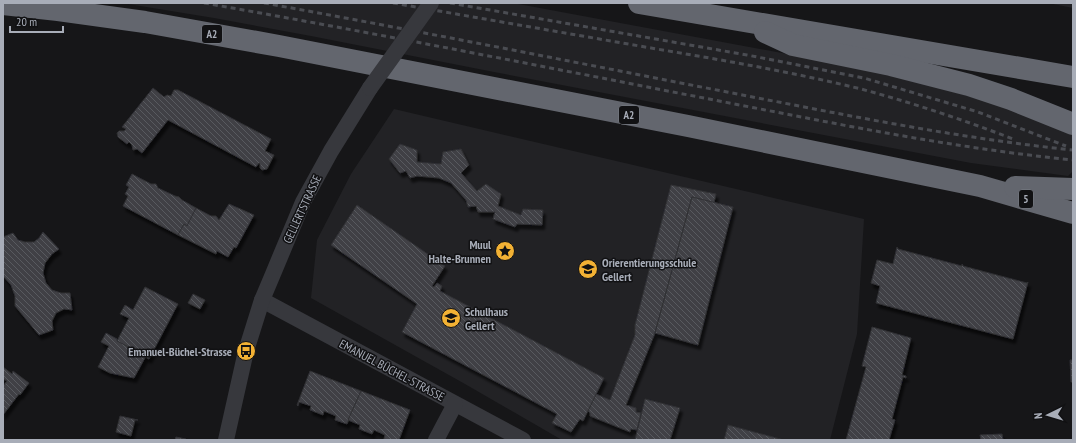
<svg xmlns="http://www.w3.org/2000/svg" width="1076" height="443" font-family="'PT Sans Narrow',sans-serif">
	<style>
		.built { fill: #222225 }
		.building { fill: url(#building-back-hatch); stroke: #303034; filter: url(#shadow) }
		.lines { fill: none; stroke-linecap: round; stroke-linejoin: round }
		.minor { stroke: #37383d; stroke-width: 16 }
		.motorway { stroke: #63666e; stroke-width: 22 }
		.rail { stroke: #4a4c52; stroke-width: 3; stroke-dasharray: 5 4; stroke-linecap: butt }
		.minor-bridge { stroke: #37383d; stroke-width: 16 }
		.labels { text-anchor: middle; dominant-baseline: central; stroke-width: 3; stroke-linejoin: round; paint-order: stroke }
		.shield { fill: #111113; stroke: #7b7e86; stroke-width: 1 }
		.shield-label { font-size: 11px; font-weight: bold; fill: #a8adb8 }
		.street-label { font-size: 12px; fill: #a8adb8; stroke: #111113 }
		.poi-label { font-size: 12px; font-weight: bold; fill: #a8adb8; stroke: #111113; text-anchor: end }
	</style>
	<defs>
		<pattern id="building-back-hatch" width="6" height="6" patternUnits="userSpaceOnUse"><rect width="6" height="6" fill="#404145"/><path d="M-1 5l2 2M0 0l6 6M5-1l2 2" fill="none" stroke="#595a5e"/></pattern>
		<filter id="shadow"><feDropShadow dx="2.5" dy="4.5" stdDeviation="1" flood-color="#0009"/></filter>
	</defs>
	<rect width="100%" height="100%" fill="#161618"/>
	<g class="built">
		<path d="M122 3H513L884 72 999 105 1073 132V171L1068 176 971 163 494 72 311 36 214 18Z"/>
		<path d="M1048 3H1073V8Z"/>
		<path d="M394 109 864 219 857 334 830 440H562L465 384 311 298 317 240 351 174Z"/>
	</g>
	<g class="building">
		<path d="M153 88 164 97 167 95 171 96 174 90H178L271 139 265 151 274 155 267 169 262 170 260 168V164L259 163 256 167 168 120 142 153 137 149 133 150 132 145 129 142 127 144 118 137 117 133 119 131H124L126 129 122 127Z"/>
		<path d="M400 144 417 150V162L441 164 443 152 461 149 469 165 461 173 477 191 486 184 501 194 498 206 521 215 523 209 543 210 542 225 517 224 515 227 493 219 495 212H478L476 206 468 207 466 200 451 183 439 178 417 176 410 178 406 171 400 173 389 159Z"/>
		<path d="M132 174 151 184H156L158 188 175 196 179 197 182 200 196 208 187 226 184 224 178 235 123 206 128 196 125 194 129 187 126 185Z"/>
		<path d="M671 185 716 194 714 203 692 197 655 333 626 405 636 408V412L641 413 637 430 631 429 630 432 590 416V413L588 411 596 394 610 400 635 335V325Z"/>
		<path d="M692 197 733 207 698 345 655 333Z"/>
		<path d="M229 204 254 215 236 248 234 247 228 257 217 251 216 254 178 235 184 224 187 226 196 208 211 216H216L219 220Z"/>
		<path d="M357 205 445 266 432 286 434 287 437 283 442 286 440 291 604 378 583 421 580 419 571 432 552 423 557 414 402 332 417 304 331 245Z"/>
		<path d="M43 232 59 249 52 254 45 263 43 273 46 283 52 290 61 293H70L72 310 64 309 56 313 52 321 53 330 39 335 15 306V296L11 285 3 276V237L13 233 18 240 25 242H34L39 238Z"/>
		<path d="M897 247 898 249 962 266V264L963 266 1027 283 1028 282 1013 339 876 303 880 286 871 283 877 260 893 264Z"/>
		<path d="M145 287 178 304 149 359 117 341 129 318 120 314 125 305 133 310Z"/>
		<path d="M193 294 205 300 200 309 188 303Z"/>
		<path d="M872 327 911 338 902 375 906 376V378L903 377 892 419 895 420 889 440H846L866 367 862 366Z"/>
		<path d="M106 333 117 339V341L146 356 134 378 110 373 98 367 109 346 101 342Z"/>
		<path d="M1070 360H1073V382H1071Z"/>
		<path d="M3 367 12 374 13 371 29 383 20 395 19 394 3 415V386L7 381 3 379Z"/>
		<path d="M310 371 361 391 347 424 335 420 336 416 324 411 323 415 310 410 311 406 299 402 298 406 297 405Z"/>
		<path d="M361 391 410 410 399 440H388L384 439 385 435 374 430 372 434 359 429 360 425 348 420Z"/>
		<path d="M645 399 680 408 670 440H635Z"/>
		<path d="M120 416 138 420H135L131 436 116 432Z"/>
		<path d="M728 425 784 440H724Z"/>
		<path d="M1002 434 1003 440H981L980 435Z"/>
		<path d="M176 437 186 439 185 440H175Z"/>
	</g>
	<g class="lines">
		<g class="minor">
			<path d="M262 300 523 440"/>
			<path d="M226 440 246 351 262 300 273 274 303 202 331 151 370 88"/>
			<path d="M436 440 455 404"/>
		</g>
		<g class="motorway">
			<path d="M639 3 1073 77"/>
			<path d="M3 4 58 10 145 22 279 46 688 126 980 186 1073 213"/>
			<path d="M765 32 793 45 891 65 969 85 1011 99 1073 124"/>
			<path d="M1015 187 1073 189"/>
		</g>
		<g class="rail">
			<path d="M204 3C375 33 545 67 714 100 833 123 952 148 1073 160"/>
			<path d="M264 3C419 31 573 62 727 92 841 114 956 138 1073 150"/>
			<path d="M393 3C479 18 565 33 651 48 722 60 792 72 861 89 913 103 964 120 1013 139"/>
			<path d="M450 3 747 55 864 78 978 112 1066 146"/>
		</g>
		<path class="minor-bridge" d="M370 88 431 3"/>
	</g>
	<defs>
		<g id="sight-disc" transform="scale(1)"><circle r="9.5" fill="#f2b134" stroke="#111113"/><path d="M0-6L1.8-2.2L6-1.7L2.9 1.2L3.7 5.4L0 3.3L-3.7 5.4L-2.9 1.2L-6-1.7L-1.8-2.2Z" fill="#111"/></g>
		<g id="school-disc" transform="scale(1)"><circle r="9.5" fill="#f2b134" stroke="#111113"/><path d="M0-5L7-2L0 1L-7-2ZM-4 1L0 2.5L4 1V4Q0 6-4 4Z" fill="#111"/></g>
		<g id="bus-disc" transform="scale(1)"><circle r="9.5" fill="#f2b134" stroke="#111113"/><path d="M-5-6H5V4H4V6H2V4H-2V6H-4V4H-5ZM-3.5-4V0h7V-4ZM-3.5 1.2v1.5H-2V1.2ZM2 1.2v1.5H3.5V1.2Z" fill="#111"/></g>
	</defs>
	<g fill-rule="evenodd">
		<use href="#sight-disc" x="505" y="251"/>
		<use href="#school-disc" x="588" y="269"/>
		<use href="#school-disc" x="451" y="318"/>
		<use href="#bus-disc" x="246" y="351"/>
	</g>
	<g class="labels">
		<g class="shield">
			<rect x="202" y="25" width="20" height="18" rx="3"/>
			<rect x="619" y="106" width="20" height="18" rx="3"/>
			<rect x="1019" y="190" width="14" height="18" rx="3"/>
		</g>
		<g class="shield-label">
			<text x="212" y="34">A2</text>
			<text x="629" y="115">A2</text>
			<text x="1026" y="199">5</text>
		</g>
		<g class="street-label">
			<text transform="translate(302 209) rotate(-65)">GELLERTSTRASSE</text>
			<text transform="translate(392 370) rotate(28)">EMANUEL BÜCHEL-STRASSE</text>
		</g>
		<g class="poi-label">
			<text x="491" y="244">Muul<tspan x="491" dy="14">Halte-Brunnen</tspan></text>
			<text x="602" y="262" text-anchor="start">Orierentierungsschule<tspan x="602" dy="14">Gellert</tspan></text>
			<text x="465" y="311" text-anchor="start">Schulhaus<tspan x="465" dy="14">Gellert</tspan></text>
			<text x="232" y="351">Emanuel-Büchel-Strasse</text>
		</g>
	</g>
	<rect width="1076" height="443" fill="none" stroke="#a8adb8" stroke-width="8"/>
	<g transform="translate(1048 415) rotate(265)" stroke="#111113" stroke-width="3" paint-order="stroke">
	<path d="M0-3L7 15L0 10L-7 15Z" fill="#a8adb8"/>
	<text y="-6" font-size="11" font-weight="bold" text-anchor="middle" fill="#a8adb8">N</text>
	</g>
	<path d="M10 26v6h53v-6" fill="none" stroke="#a8adb8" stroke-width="2"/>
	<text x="16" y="26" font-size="12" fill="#a8adb8" stroke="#111113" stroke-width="3" paint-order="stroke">20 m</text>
</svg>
